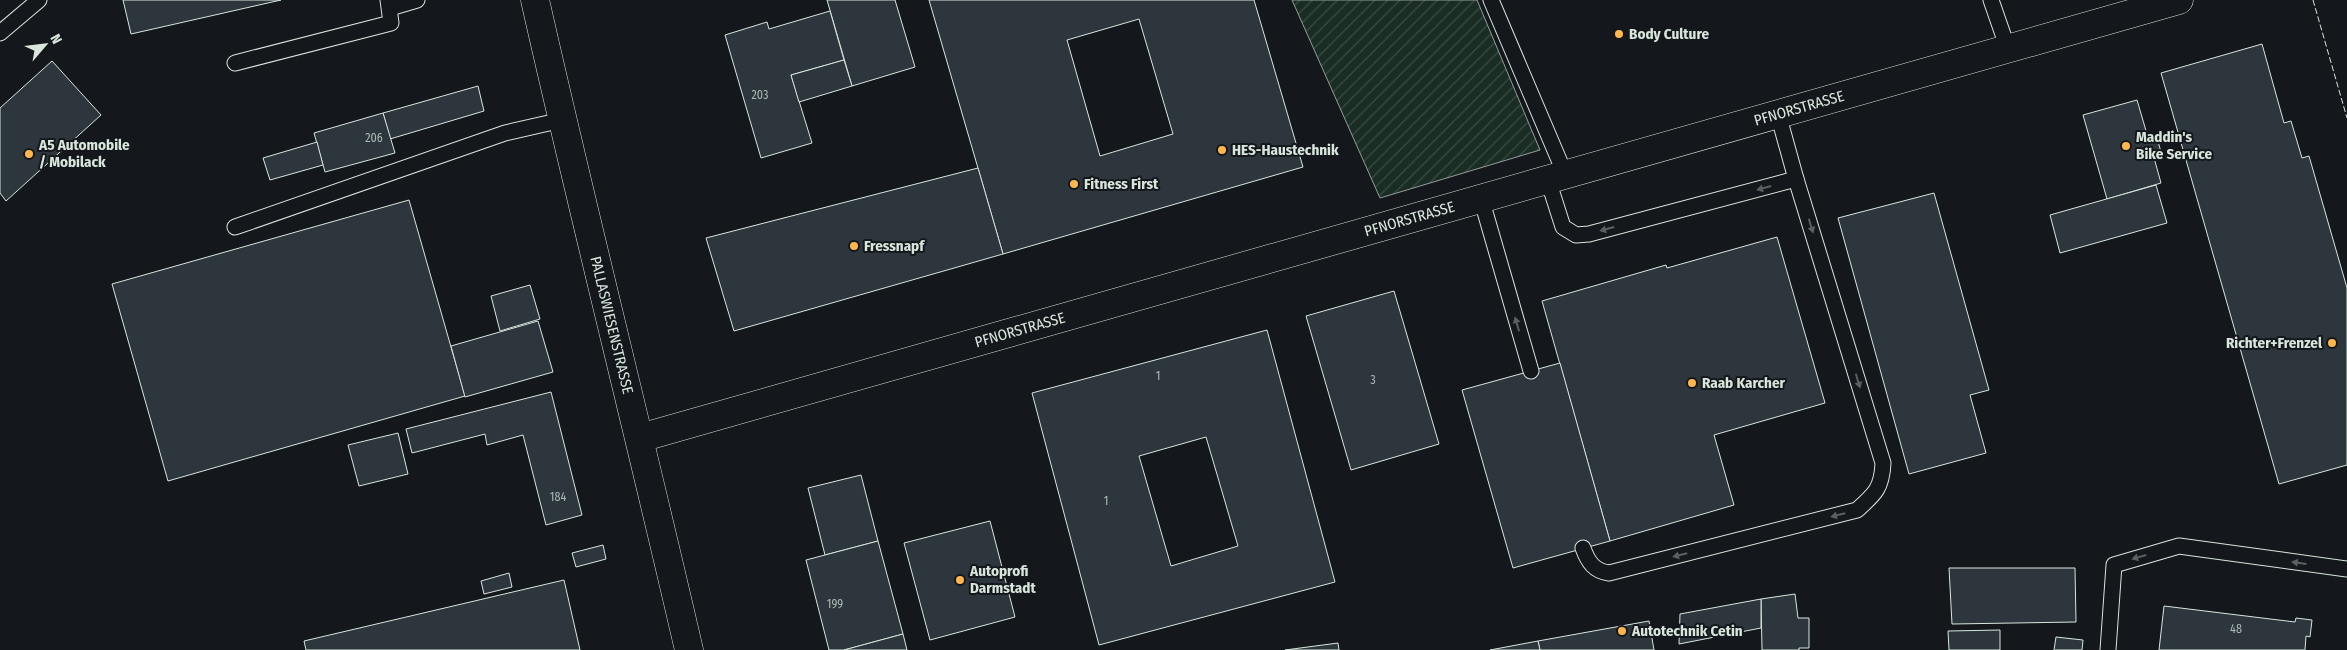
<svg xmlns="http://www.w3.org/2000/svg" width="2347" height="650" font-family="'Fira Sans Condensed',sans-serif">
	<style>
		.garden { fill: url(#garden-furrows); stroke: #939e99 }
		.building { fill: #2c363c; stroke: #d8e6dc; fill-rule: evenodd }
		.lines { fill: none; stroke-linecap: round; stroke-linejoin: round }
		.lane-casing { stroke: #d8e6dc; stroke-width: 17 }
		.secondary-casing { stroke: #d8e6dc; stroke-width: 29 }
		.lane { stroke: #14181c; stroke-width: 15 }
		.secondary { stroke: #14181c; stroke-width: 28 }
		.fence { stroke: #d8e6dc; stroke-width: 1; stroke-dasharray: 6 2.5; stroke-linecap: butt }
		.oneway { fill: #59605f }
		.poi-dot { fill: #ffb74d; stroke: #14181c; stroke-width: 2 }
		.labels { text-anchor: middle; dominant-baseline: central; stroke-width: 4; stroke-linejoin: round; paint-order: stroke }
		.number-label { font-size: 12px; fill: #adbab4 }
		.poi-label { font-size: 15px; font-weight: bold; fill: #d8e6dc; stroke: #14181c; text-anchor: start }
		.street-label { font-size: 15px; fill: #d8e6dc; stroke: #14181c }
	</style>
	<defs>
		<pattern id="garden-furrows" width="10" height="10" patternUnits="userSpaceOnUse" patternTransform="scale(1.25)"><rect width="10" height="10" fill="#1a2d24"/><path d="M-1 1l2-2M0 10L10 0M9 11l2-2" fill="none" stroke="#3b4b43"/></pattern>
	</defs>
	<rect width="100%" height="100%" fill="#14181c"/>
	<path class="garden" d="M1292 0H1477L1540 150 1380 198Z"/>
	<g class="building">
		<path d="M123 0H281L131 34Z"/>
		<path d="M827 0H895L915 67 852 86Z"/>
		<path d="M929 0H1254L1303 167 1003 254ZM1139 19 1173 134 1100 156 1067 40Z"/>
		<path d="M830 11 844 60 791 75 812 143 761 158 725 35 767 22 769 29Z"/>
		<path d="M2262 44 2284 123 2291 121 2302 158 2309 156 2347 288V465L2279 484 2161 73Z"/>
		<path d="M844 60 852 86 799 102 791 75Z"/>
		<path d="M52 61 101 115 6 201 0 193V108Z"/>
		<path d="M478 86 484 111 390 139 383 113Z"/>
		<path d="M2137 100 2149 141 2157 138 2161 152 2153 154 2161 183 2107 199 2083 115Z"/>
		<path d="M383 113 395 153 325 172 314 133Z"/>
		<path d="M317 142 323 165 270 180 263 158Z"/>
		<path d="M978 168 1003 254 734 331 706 238Z"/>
		<path d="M2156 185 2167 223 2060 253 2050 215Z"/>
		<path d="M1934 193 1989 390 1970 395 1986 453 1909 474 1838 218Z"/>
		<path d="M409 200 465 396 168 481 112 284Z"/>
		<path d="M1777 237 1825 403 1714 435 1734 505 1610 541 1542 301 1666 265 1667 268Z"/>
		<path d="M530 285 540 319 500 331 491 296Z"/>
		<path d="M1394 291 1439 444 1351 470 1306 316Z"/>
		<path d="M538 321 553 372 465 397 451 346Z"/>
		<path d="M1267 330 1335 582 1099 645 1032 393ZM1206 437 1238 546 1171 566 1139 456Z"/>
		<path d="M1560 363 1610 541 1513 568 1462 390Z"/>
		<path d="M551 392 582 515 546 525 523 435 487 445 485 434 412 453 406 429Z"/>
		<path d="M398 433 408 474 359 486 348 445Z"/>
		<path d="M861 475 878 541 825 555 808 488Z"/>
		<path d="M990 521 1015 617 930 640 904 543Z"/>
		<path d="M878 541 903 634 844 650H829L806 560Z"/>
		<path d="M603 545 606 559 576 567 572 553Z"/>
		<path d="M1949 568H2075L2076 622 1952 624Z"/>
		<path d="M509 573 512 587 484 594 481 581Z"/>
		<path d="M564 580 580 650H306L304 641Z"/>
		<path d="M1795 594 1798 618H1809V648H1799V650H1762L1761 599Z"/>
		<path d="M1761 599V628L1679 644 1680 614Z"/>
		<path d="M2164 606 2295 622 2296 618 2312 620 2310 637 2306 636 2305 650H2159Z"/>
		<path d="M1649 621 1654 650H1540L1538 641Z"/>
		<path d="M2000 630V650H1949L1948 631Z"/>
		<path d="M903 634 907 650H844Z"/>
		<path d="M2056 637 2083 640 2082 650H2054Z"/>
		<path d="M1538 641 1540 650H1490Z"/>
		<path d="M1338 643 1339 650H1285Z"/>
	</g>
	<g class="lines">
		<g class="lane-casing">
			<g id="lane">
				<path d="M1491 0 1565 174"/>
				<path d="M1991 0 2008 49"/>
				<path d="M390 8 417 0"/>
				<path d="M0 33 39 0"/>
				<path d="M235 63 391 23 388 0"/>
				<path d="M1548 180 1563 227 1576 235 1589 234 1796 179 1778 114"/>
				<path d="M1481 198 1531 371"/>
				<path d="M235 227 505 133 562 120"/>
				<path d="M1583 548C1588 562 1594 571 1609 573L1857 510C1875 494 1882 488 1883 463L1796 179"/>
				<path d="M2108 650 2114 565 2179 546 2347 569"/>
			</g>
		</g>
		<g class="secondary-casing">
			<g id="secondary">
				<path id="s1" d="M535 0C584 217 639 433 689 650"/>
				<path id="s2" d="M640 438 2179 0"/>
			</g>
		</g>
		<use href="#lane" class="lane"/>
		<use href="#secondary" class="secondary"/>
		<path class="fence" d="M2313 0 2347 118"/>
	</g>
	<defs><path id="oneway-solid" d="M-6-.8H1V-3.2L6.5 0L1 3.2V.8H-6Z" transform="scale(1.25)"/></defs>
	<g class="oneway">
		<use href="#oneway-solid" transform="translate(1764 188) rotate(165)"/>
		<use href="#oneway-solid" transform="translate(1811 226) rotate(73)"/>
		<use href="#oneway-solid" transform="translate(1607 229) rotate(165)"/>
		<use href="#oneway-solid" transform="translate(1517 324) rotate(-106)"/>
		<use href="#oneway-solid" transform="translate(1858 381) rotate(73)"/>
		<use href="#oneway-solid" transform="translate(1838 515) rotate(166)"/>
		<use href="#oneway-solid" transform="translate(1680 555) rotate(166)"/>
		<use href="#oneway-solid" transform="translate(2139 557) rotate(164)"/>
		<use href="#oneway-solid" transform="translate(2299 563) rotate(-172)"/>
	</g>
	<g class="poi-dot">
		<circle cx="1619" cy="34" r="5"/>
		<circle cx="2126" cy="146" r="5"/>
		<circle cx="1222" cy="150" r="5"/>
		<circle cx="29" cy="154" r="5"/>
		<circle cx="1074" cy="184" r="5"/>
		<circle cx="854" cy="246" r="5"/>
		<circle cx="2332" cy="343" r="5"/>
		<circle cx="1692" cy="383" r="5"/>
		<circle cx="960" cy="580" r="5"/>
		<circle cx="1622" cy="631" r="5"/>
	</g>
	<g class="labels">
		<g class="number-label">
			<text x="760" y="95">203</text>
			<text x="374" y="138">206</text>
			<text x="1158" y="376">1</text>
			<text x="1373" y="380">3</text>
			<text x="558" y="497">184</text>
			<text x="1106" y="501">1</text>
			<text x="835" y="604">199</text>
			<text x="2236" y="629">48</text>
		</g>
		<g class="poi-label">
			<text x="1629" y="34">Body Culture</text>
			<text x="2136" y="137">Maddin's<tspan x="2136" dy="17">Bike Service</tspan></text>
			<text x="39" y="145">A5 Automobile<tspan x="39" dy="17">/ Mobilack</tspan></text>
			<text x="1232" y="150">HES-Haustechnik</text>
			<text x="1084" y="184">Fitness First</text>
			<text x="864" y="246">Fressnapf</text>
			<text x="2322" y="343" text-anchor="end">Richter+Frenzel</text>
			<text x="1702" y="383">Raab Karcher</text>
			<text x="970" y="571">Autoprofi<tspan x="970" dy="17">Darmstadt</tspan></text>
			<text x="1632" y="631">Autotechnik Cetin</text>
		</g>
		<g class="street-label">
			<text stroke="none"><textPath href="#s2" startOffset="1205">PFNORSTRASSE</textPath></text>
			<text stroke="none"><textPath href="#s2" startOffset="800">PFNORSTRASSE</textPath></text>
			<text stroke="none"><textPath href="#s1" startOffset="334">PALLASWIESENSTRASSE</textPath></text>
			<text stroke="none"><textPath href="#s2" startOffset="395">PFNORSTRASSE</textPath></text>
		</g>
	</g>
	<g transform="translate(45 45) rotate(62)" stroke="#14181c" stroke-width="4" paint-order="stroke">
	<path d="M0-4L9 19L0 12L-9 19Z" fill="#d8e6dc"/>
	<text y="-8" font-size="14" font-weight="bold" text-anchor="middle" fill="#d8e6dc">N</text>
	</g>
</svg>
